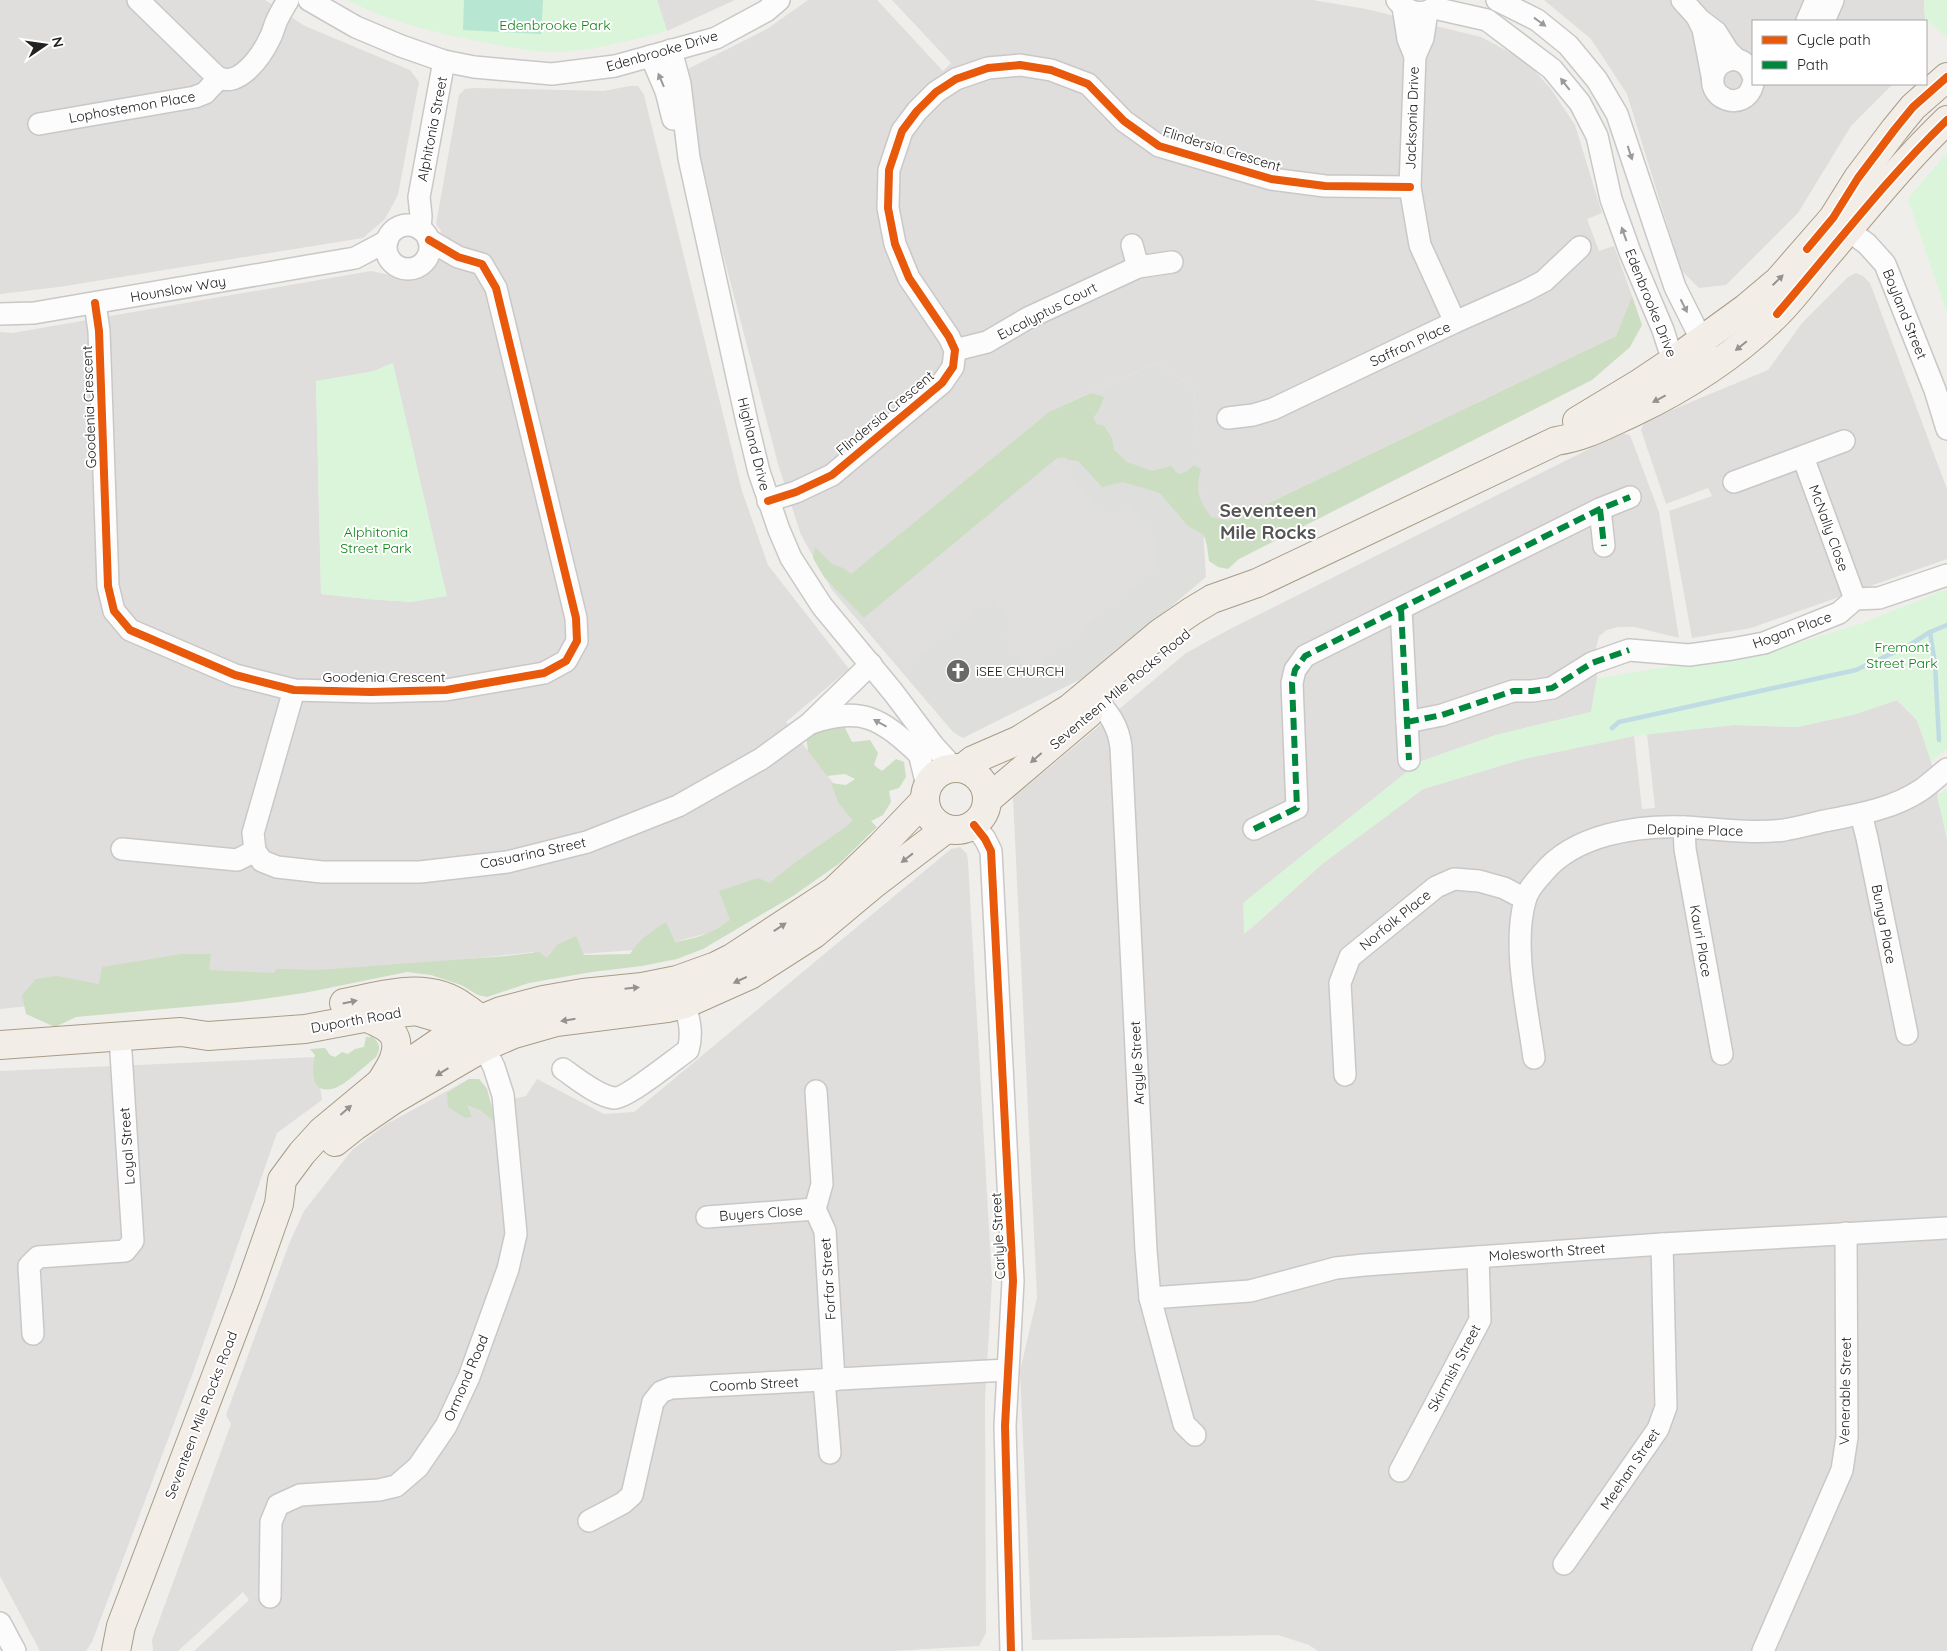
<svg xmlns="http://www.w3.org/2000/svg" width="1947" height="1651" font-family="Quicksand,sans-serif">
	<style>
		.residential { fill: #dfdedc; fill-rule: evenodd }
		.religious { fill: #dededc }
		.forest { fill: #cbdec1 }
		.park { fill: #daf5da }
		.pitch { fill: #b7e6d2 }
		.parking { fill: #e0dfde }
		.lines { fill: none; stroke-linecap: round; stroke-linejoin: round }
		.stream { stroke: #bfdbe3; stroke-width: 4.5 }
		.minor-casing { stroke: #c9c8c7; stroke-width: 24 }
		.major-casing { stroke: #a79c86; stroke-width: 30 }
		.minor { stroke: #fdfcfc; stroke-width: 21 }
		.major { stroke: #f3ede7; stroke-width: 28 }
		.quiet { stroke: #00873e; stroke-width: 6; stroke-dasharray: 12 6; stroke-linecap: butt }
		.cycleway-casing { stroke: #fff; stroke-width: 11 }
		.cycleway { stroke: #e8590c; stroke-width: 8 }
		.oneway { fill: #9a9a9a }
		.oneway2 { fill: #95928e }
		.labels { text-anchor: middle; dominant-baseline: central; stroke-width: 4; stroke-linejoin: round; paint-order: stroke }
		.park-label { font-size: 14px; fill: #0c8416; stroke: #fff }
		.street-label { font-size: 14px; fill: #222; stroke: #fff }
		.poi-label { font-size: 14px; fill: #222; stroke: #fff; text-anchor: start }
		.district-label { font-size: 19px; font-weight: bold; fill: #555; stroke: #fff }
	</style>
	<rect width="100%" height="100%" fill="#f0eeeb"/>
	<g class="residential">
		<path d="M0 0H265L305 26 410 70 419 82 398 195 385 219 363 238 59 287 0 294Z"/>
		<path d="M657 0H735L667 31Z"/>
		<path d="M808 0H877L943 71 951 63 892 0H1313L1366 9 1481 37 1525 60 1551 89 1575 125 1602 213 1587 219 1599 251 1614 246 1632 296 1616 336 1246 514 1203 538 1194 387 1156 363 1049 412 832 590 801 535 778 464 705 185 684 71 767 29Z"/>
		<path d="M1544 0H1924L1925 19V21H1753V84H1893L1851 126 1798 213 1726 285 1699 288 1681 270 1627 94 1591 39Z"/>
		<path d="M629 86H638L644 95 742 491 768 565 849 669 786 722 865 824 758 906 708 933 648 949 566 955 536 961 534 952 0 1009V332L12 333 371 271 390 275 424 276 441 231 436 224 459 95 465 89 474 88 604 91ZM393 363 412 602 368 599 321 594 316 382 374 371Z"/>
		<path d="M1856 273 1863 276 1870 283 1947 489V559L1751 628 1692 638 1669 511 1712 496 1708 488 1666 504 1641 430 1645 421 1768 370 1802 323 1848 277Z"/>
		<path d="M1621 433 1630 435 1659 512 1679 638 1635 627H1618L1607 630 1599 636 1596 648 1597 678 1591 712 1496 735 1419 762 1245 934 1322 864 1423 789 1523 759 1634 736 1642 809 1655 808 1647 734 1734 725 1797 727 1856 714 1897 700 1917 720 1931 761 1947 839V1651H1318L1309 1645 1278 1635 1032 1640 1020 1371 1037 1298 1013 798 1186 653 1230 629Z"/>
		<path d="M960 847 967 854 968 862 992 1281 985 1399 986 1633 979 1646 891 1651H194L249 1600 243 1592 178 1651H153L152 1640 231 1424 226 1415 289 1244 304 1211 352 1150 385 1125 469 1079H479L487 1089 491 1104 526 1096 537 1079 604 1114 634 1112 951 849Z"/>
		<path d="M316 1057 322 1100 277 1133 194 1370 92 1642 86 1651H40L0 1576V1071Z"/>
	</g>
	<path class="religious" d="M1156 363 1194 387 1206 577 1091 674 963 738 953 732 832 590 1049 412Z"/>
	<g class="forest">
		<path d="M1632 296 1642 325 1630 347 1592 380 1239 559 1228 569 1218 567 1209 561 1207 546 1204 535 1188 526 1160 493 1123 482 1102 487 1078 461 1069 460 1064 457 1057 459 864 618 824 577 813 558 815 547 832 564 843 568 851 574 1049 412 1091 393 1104 397 1099 410 1093 418 1097 424 1104 426 1112 438 1114 450 1127 462 1152 471 1171 466 1178 474 1186 472 1194 465 1201 469C1195 492 1198 498 1211 517L1229 521 1246 514 1616 336Z"/>
		<path d="M842 722 852 742 870 740 878 753 874 765 882 771 896 759 904 762 906 777 899 788 889 791 891 802 883 815 871 821 877 827 840 863 793 896 703 949 677 959 642 966 592 972 529 983 487 997 478 995 461 985 431 975 407 972 304 993 241 1002 76 1017 55 1027 26 1014 22 995 36 979 57 976 99 984 102 967 182 954H211L209 970 274 973 277 969 318 970 506 956 539 952 547 958 557 945 576 936 584 955 630 954C638 940 652 931 666 922L675 942C698 938 710 934 730 920L719 891 758 878 770 883C796 860 826 842 853 821L838 802 831 783 846 785 855 779 845 774 827 776 808 751 806 735Z"/>
		<path d="M366 1037H373C380 1044 381 1048 376 1057 367 1064 345 1085 335 1088 310 1096 312 1071 315 1055L310 1049 325 1048 330 1055 335 1057 342 1052 348 1054 355 1049 364 1047Z"/>
		<path d="M469 1079H479L487 1089 495 1122 480 1110 467 1105 472 1117 465 1118 448 1107 447 1093Z"/>
	</g>
	<g class="park">
		<path d="M346 0H657L667 31C633 40 598 49 563 52 538 53 512 48 487 43 438 34 391 22 346 0Z"/>
		<path d="M1924 0H1947V37L1925 19Z"/>
		<path d="M1947 153V314L1908 199Z"/>
		<path d="M393 363 447 596 412 602 368 599 321 594 316 381 374 371Z"/>
		<path d="M1947 589V749L1931 761 1917 720 1897 700 1856 714 1797 727 1734 725 1634 736 1523 759 1423 789 1322 864 1244 934 1243 903 1419 762 1496 735 1591 712 1597 678 1774 650 1860 624Z"/>
		<path d="M1947 789V839L1937 796Z"/>
	</g>
	<path class="pitch" d="M464 0H543L541 34 463 30Z"/>
	<path class="parking" d="M1057 458 1107 520 1128 503 1153 534 1157 546 1155 569 1031 671 1005 639 1016 630 991 598 905 668 864 618Z"/>
	<g class="lines">
		<g class="stream">
			<path d="M1930 632 1935 664 1939 740"/>
			<path d="M1612 728 1619 722 1856 670 1908 646 1930 632 1947 625"/>
		</g>
		<g class="minor-casing">
			<g id="minor">
				<path d="M138 0 216 76C238 91 262 55 270 38 273 33 274 26 277 20 280 13 284 7 288 0"/>
				<path d="M309 0 356 27 401 46 444 61 474 67 552 74 615 66 716 38 766 11 779 0"/>
				<path d="M1397 0C1407 13 1425 18 1437 5"/>
				<path d="M1497 0 1537 20 1568 45 1597 80 1617 114 1675 287 1701 339 1707 354"/>
				<path d="M1682 0 1700 20 1716 32 1728 51 1737 60"/>
				<path d="M1403 7 1408 39 1415 56"/>
				<path d="M1434 8 1487 20 1552 69 1580 103 1597 136 1611 199 1630 252 1663 330 1673 361 1683 369"/>
				<path d="M1427 12 1423 38 1415 56 1410 187 1420 245 1455 322"/>
				<path d="M1697 17 1703 29 1713 81"/>
				<path d="M1807 21 1816 0"/>
				<path d="M1824 21 1833 0"/>
				<path d="M671 50 680 84 689 158 747 422 759 472 779 530 791 558 822 606 893 692 933 745 953 767"/>
				<path d="M651 56 666 91 673 119"/>
				<path d="M1753 76C1750 64 1738 56 1726 61 1721 63 1717 66 1715 71 1702 98 1745 115 1753 84"/>
				<path d="M39 124 195 97 205 93 219 78"/>
				<path d="M1836 221 1867 244 1885 264 1935 390 1947 429"/>
				<circle cx="408" cy="247" r="22"/>
				<path d="M420 229 421 216 419 197 444 61"/>
				<path d="M1132 245 1138 267"/>
				<path d="M95 303 99 331 108 586 114 611 130 630 235 675 294 690 371 692 446 690 544 673 566 661 577 641 576 618 496 288 482 264 458 257 429 240"/>
				<path d="M0 314 34 313 355 258 387 241"/>
				<path d="M955 350 987 342 1028 318 1138 267 1172 262"/>
				<path d="M1228 418 1253 415 1273 409 1455 322 1525 291 1544 281 1580 247"/>
				<path d="M1803 457 1855 599"/>
				<path d="M1734 482 1844 441"/>
				<path d="M768 501 796 492 832 475 942 383 953 367 955 350 949 337 909 278 895 244 888 208 889 170 902 131 917 111 936 92 956 79 988 68 1020 65 1051 70 1088 84 1124 121 1159 146 1271 179 1325 186 1410 187"/>
				<path d="M1600 509 1604 546"/>
				<path d="M1401 609 1409 760"/>
				<path d="M294 690 253 833 255 851 262 861 277 867 322 872H420L507 862 587 842 678 806 761 759 809 724 871 664"/>
				<path d="M1090 691C1106 711 1118 722 1121 747L1146 1250 1150 1298 1184 1424 1195 1435"/>
				<path d="M1407 722 1442 715 1513 691H1532L1552 688 1592 663 1629 650 1689 655 1732 649 1764 643 1839 613 1855 599 1879 598 1947 575"/>
				<path d="M811 723C862 706 880 718 918 753"/>
				<path d="M916 740 927 786"/>
				<path d="M1861 814 1867 838 1907 1034"/>
				<path d="M974 825 985 839 991 851 1013 1281 1005 1426 1011 1651"/>
				<path d="M1684 827 1685 849 1722 1054"/>
				<path d="M1254 829 1297 808 1292 683 1295 670 1305 656 1600 509 1630 497"/>
				<path d="M122 849 237 860 255 851"/>
				<path d="M1534 1058C1528 1012 1512 946 1525 901 1527 890 1536 881 1543 873 1575 834 1638 825 1686 827 1718 829 1751 834 1784 830 1797 828 1811 824 1824 821 1856 815 1893 809 1921 790 1930 784 1938 776 1947 769"/>
				<path d="M563 1069C576 1078 598 1096 614 1098 626 1099 675 1059 688 1050 693 1033 689 1020 685 1004"/>
				<path d="M1345 1075 1340 983 1350 957 1436 887 1454 879 1479 881 1504 888 1525 899"/>
				<path d="M816 1091 822 1184 815 1209 825 1231 834 1380"/>
				<path d="M707 1217 815 1209"/>
				<path d="M1150 1298 1250 1291 1336 1268 1364 1265 1662 1244 1947 1228"/>
				<path d="M33 1334 29 1266 38 1257 125 1251 133 1241 120 1037"/>
				<path d="M824 1380 830 1453"/>
				<path d="M1400 1471 1480 1320 1478 1257"/>
				<path d="M589 1521 623 1503 632 1495 653 1402 661 1392 671 1388 1007 1370"/>
				<path d="M1564 1564 1658 1429 1666 1407 1662 1244"/>
				<path d="M270 1597 271 1522 278 1505 300 1495 379 1490 396 1486 418 1467 446 1426 469 1377 508 1269 516 1234 503 1095 494 1067 484 1047"/>
				<path d="M0 1623 15 1651"/>
				<path d="M1763 1651 1842 1470 1847 1437 1846 1233"/>
			</g>
		</g>
		<g class="major-casing">
			<g id="major">
				<path d="M1577 421 1640 383 1673 361 1746 308 1778 281 1833 218 1858 178 1895 129 1913 107 1947 77"/>
				<circle cx="956" cy="799" r="31"/>
				<path d="M963 768 973 760 1019 740 1070 708 1160 633 1192 611 1212 599 1257 583 1556 441C1585 437 1607 424 1634 412 1686 387 1736 355 1777 314 1793 298 1807 279 1821 262 1862 214 1901 164 1947 120"/>
				<path d="M988 799 1088 714"/>
				<path d="M344 1003C384 995 428 980 464 1007 469 1010 476 1015 479 1020 481 1024 481 1031 482 1035"/>
				<path d="M365 1017C387 1026 404 1033 393 1061 390 1068 385 1075 381 1082"/>
				<path d="M0 1045 181 1032 208 1036 305 1029 380 1015 416 1011 443 1019 471 1039"/>
				<path d="M335 1142 355 1126 393 1100 484 1047 514 1034 556 1022 667 1008 685 1004 750 975 814 934 875 883 946 829"/>
				<path d="M116 1651 121 1626 248 1292 279 1204 282 1180 302 1153 322 1131 381 1082 457 1030 479 1020 501 1011 543 1000 583 993 642 987 677 980 716 966 732 958 834 891 881 846 925 800"/>
			</g>
		</g>
		<use href="#minor" class="minor"/>
		<use href="#major" class="major"/>
		<g class="quiet">
			<path d="M1600 509 1604 546"/>
			<path d="M1401 609 1409 760"/>
			<path d="M1407 722 1442 715 1513 691H1532L1552 688 1592 663 1629 650"/>
			<path d="M1254 829 1297 808 1292 683 1295 670 1305 656 1600 509 1630 497"/>
		</g>
		<g class="cycleway-casing">
			<g id="cycleway">
				<path d="M1807 249 1833 218 1858 178 1895 129 1913 107 1947 77"/>
				<path d="M95 303 99 331 108 586 114 611 130 630 235 675 294 690 371 692 446 690 544 673 566 661 577 641 576 618 496 288 482 264 458 257 429 240"/>
				<path d="M1777 314C1833 249 1885 180 1947 120"/>
				<path d="M768 501 796 492 832 475 942 383 953 367 955 350 949 337 909 278 895 244 888 208 889 170 902 131 917 111 936 92 956 79 988 68 1020 65 1051 70 1088 84 1124 121 1159 146 1271 179 1325 186 1410 187"/>
				<path d="M974 825 985 839 991 851 1013 1281 1005 1426 1011 1651"/>
			</g>
		</g>
		<use href="#cycleway" class="cycleway"/>
	</g>
	<defs><path id="oneway-solid" d="M-6-.8H1V-3.2L6.5 0L1 3.2V.8H-6Z" transform="scale(1.25)"/></defs>
	<g class="oneway">
		<use href="#oneway-solid" transform="translate(1540 22) rotate(36)"/>
		<use href="#oneway-solid" transform="translate(661 80) rotate(-113)"/>
		<use href="#oneway-solid" transform="translate(1565 84) rotate(-128)"/>
		<use href="#oneway-solid" transform="translate(1630 153) rotate(72)"/>
		<use href="#oneway-solid" transform="translate(1624 234) rotate(-110)"/>
		<use href="#oneway-solid" transform="translate(1684 306) rotate(63)"/>
		<use href="#oneway-solid" transform="translate(880 723) rotate(-151)"/>
	</g>
	<g class="oneway2">
		<use href="#oneway-solid" transform="translate(1778 280) rotate(-44)"/>
		<use href="#oneway-solid" transform="translate(1741 346) rotate(141)"/>
		<use href="#oneway-solid" transform="translate(1659 399) rotate(152)"/>
		<use href="#oneway-solid" transform="translate(1036 758) rotate(139)"/>
		<use href="#oneway-solid" transform="translate(907 858) rotate(142)"/>
		<use href="#oneway-solid" transform="translate(780 927) rotate(-33)"/>
		<use href="#oneway-solid" transform="translate(740 980) rotate(155)"/>
		<use href="#oneway-solid" transform="translate(632 988) rotate(-6)"/>
		<use href="#oneway-solid" transform="translate(350 1002) rotate(-12)"/>
		<use href="#oneway-solid" transform="translate(568 1020) rotate(171)"/>
		<use href="#oneway-solid" transform="translate(442 1072) rotate(149)"/>
		<use href="#oneway-solid" transform="translate(346 1110) rotate(-41)"/>
	</g>
	<defs>
		<g id="church-disc" transform="scale(1.25)"><circle r="9.5" fill="#6a6968" stroke="#fff"/><path d="M-1.2-6h2.4v3.5h3.3v2.4h-3.3V6h-2.4V-.1h-3.3v-2.4h3.3Z" fill="#fff"/></g>
	</defs>
	<g fill-rule="evenodd">
		<use href="#church-disc" x="958" y="671"/>
	</g>
	<g class="labels">
		<g class="park-label">
			<text x="555" y="25">Edenbrooke Park</text>
			<text x="376" y="532">Alphitonia<tspan x="376" dy="16">Street Park</tspan></text>
			<text x="1902" y="647">Fremont<tspan x="1902" dy="16">Street Park</tspan></text>
		</g>
		<g class="street-label">
			<text transform="translate(662 51) rotate(-16)">Edenbrooke Drive</text>
			<text transform="translate(132 107) rotate(-10)">Lophostemon Place</text>
			<text transform="translate(1412 118) rotate(-88)">Jacksonia Drive</text>
			<text transform="translate(432 129) rotate(-79)">Alphitonia Street</text>
			<text transform="translate(1222 149) rotate(17)">Flindersia Crescent</text>
			<text transform="translate(178 289) rotate(-10)">Hounslow Way</text>
			<text transform="translate(1651 303) rotate(68)">Edenbrooke Drive</text>
			<text transform="translate(1047 311) rotate(-27)">Eucalyptus Court</text>
			<text transform="translate(1905 314) rotate(68)">Boyland Street</text>
			<text transform="translate(1410 344) rotate(-25)">Saffron Place</text>
			<text transform="translate(89 407) rotate(-92)">Goodenia Crescent</text>
			<text transform="translate(885 413) rotate(-40)">Flindersia Crescent</text>
			<text transform="translate(754 444) rotate(76)">Highland Drive</text>
			<text transform="translate(1829 528) rotate(70)">McNally Close</text>
			<text transform="translate(1792 630) rotate(-20)">Hogan Place</text>
			<text x="384" y="677">Goodenia Crescent</text>
			<text transform="translate(1120 689) rotate(-40)">Seventeen Mile Rocks Road</text>
			<text transform="translate(1695 830) rotate(1)">Delapine Place</text>
			<text transform="translate(533 853) rotate(-12)">Casuarina Street</text>
			<text transform="translate(1395 920) rotate(-39)">Norfolk Place</text>
			<text transform="translate(1884 924) rotate(79)">Bunya Place</text>
			<text transform="translate(1701 941) rotate(80)">Kauri Place</text>
			<text transform="translate(356 1020) rotate(-10)">Duporth Road</text>
			<text transform="translate(1137 1063) rotate(-93)">Argyle Street</text>
			<text transform="translate(127 1146) rotate(-94)">Loyal Street</text>
			<text transform="translate(761 1213) rotate(-4)">Buyers Close</text>
			<text transform="translate(998 1236) rotate(-93)">Carlyle Street</text>
			<text transform="translate(1547 1252) rotate(-4)">Molesworth Street</text>
			<text transform="translate(828 1279) rotate(-94)">Forfar Street</text>
			<text transform="translate(1454 1368) rotate(-62)">Skirmish Street</text>
			<text transform="translate(466 1378) rotate(-67)">Ormond Road</text>
			<text transform="translate(754 1384) rotate(-3)">Coomb Street</text>
			<text transform="translate(1845 1391) rotate(-89)">Venerable Street</text>
			<text transform="translate(201 1415) rotate(-69)">Seventeen Mile Rocks Road</text>
			<text transform="translate(1630 1469) rotate(-56)">Meehan Street</text>
		</g>
		<g class="poi-label">
			<text x="976" y="671">iSEE CHURCH</text>
		</g>
		<g class="district-label">
			<text x="1268" y="510">Seventeen<tspan x="1268" dy="22">Mile Rocks</tspan></text>
		</g>
	</g>
	<rect x="1752" y="20" width="175" height="65" fill="#ffffff" stroke="#a7a7a7"/>
	<rect x="1762" y="36" width="25" height="8" fill="#e8590c" stroke="#a7a7a7"/>
	<text x="1797" y="45" font-size="15" fill="#222222">Cycle path</text>
	<rect x="1762" y="61" width="25" height="8" fill="#00873e" stroke="#a7a7a7"/>
	<text x="1797" y="70" font-size="15" fill="#222222">Path</text>
	<g transform="translate(45 45) rotate(77)" stroke="#ffffff" stroke-width="4" paint-order="stroke">
	<path d="M0-4L9 19L0 12L-9 19Z" fill="#222222"/>
	<text y="-8" font-size="14" font-weight="bold" text-anchor="middle" fill="#222222">N</text>
	</g>
</svg>
